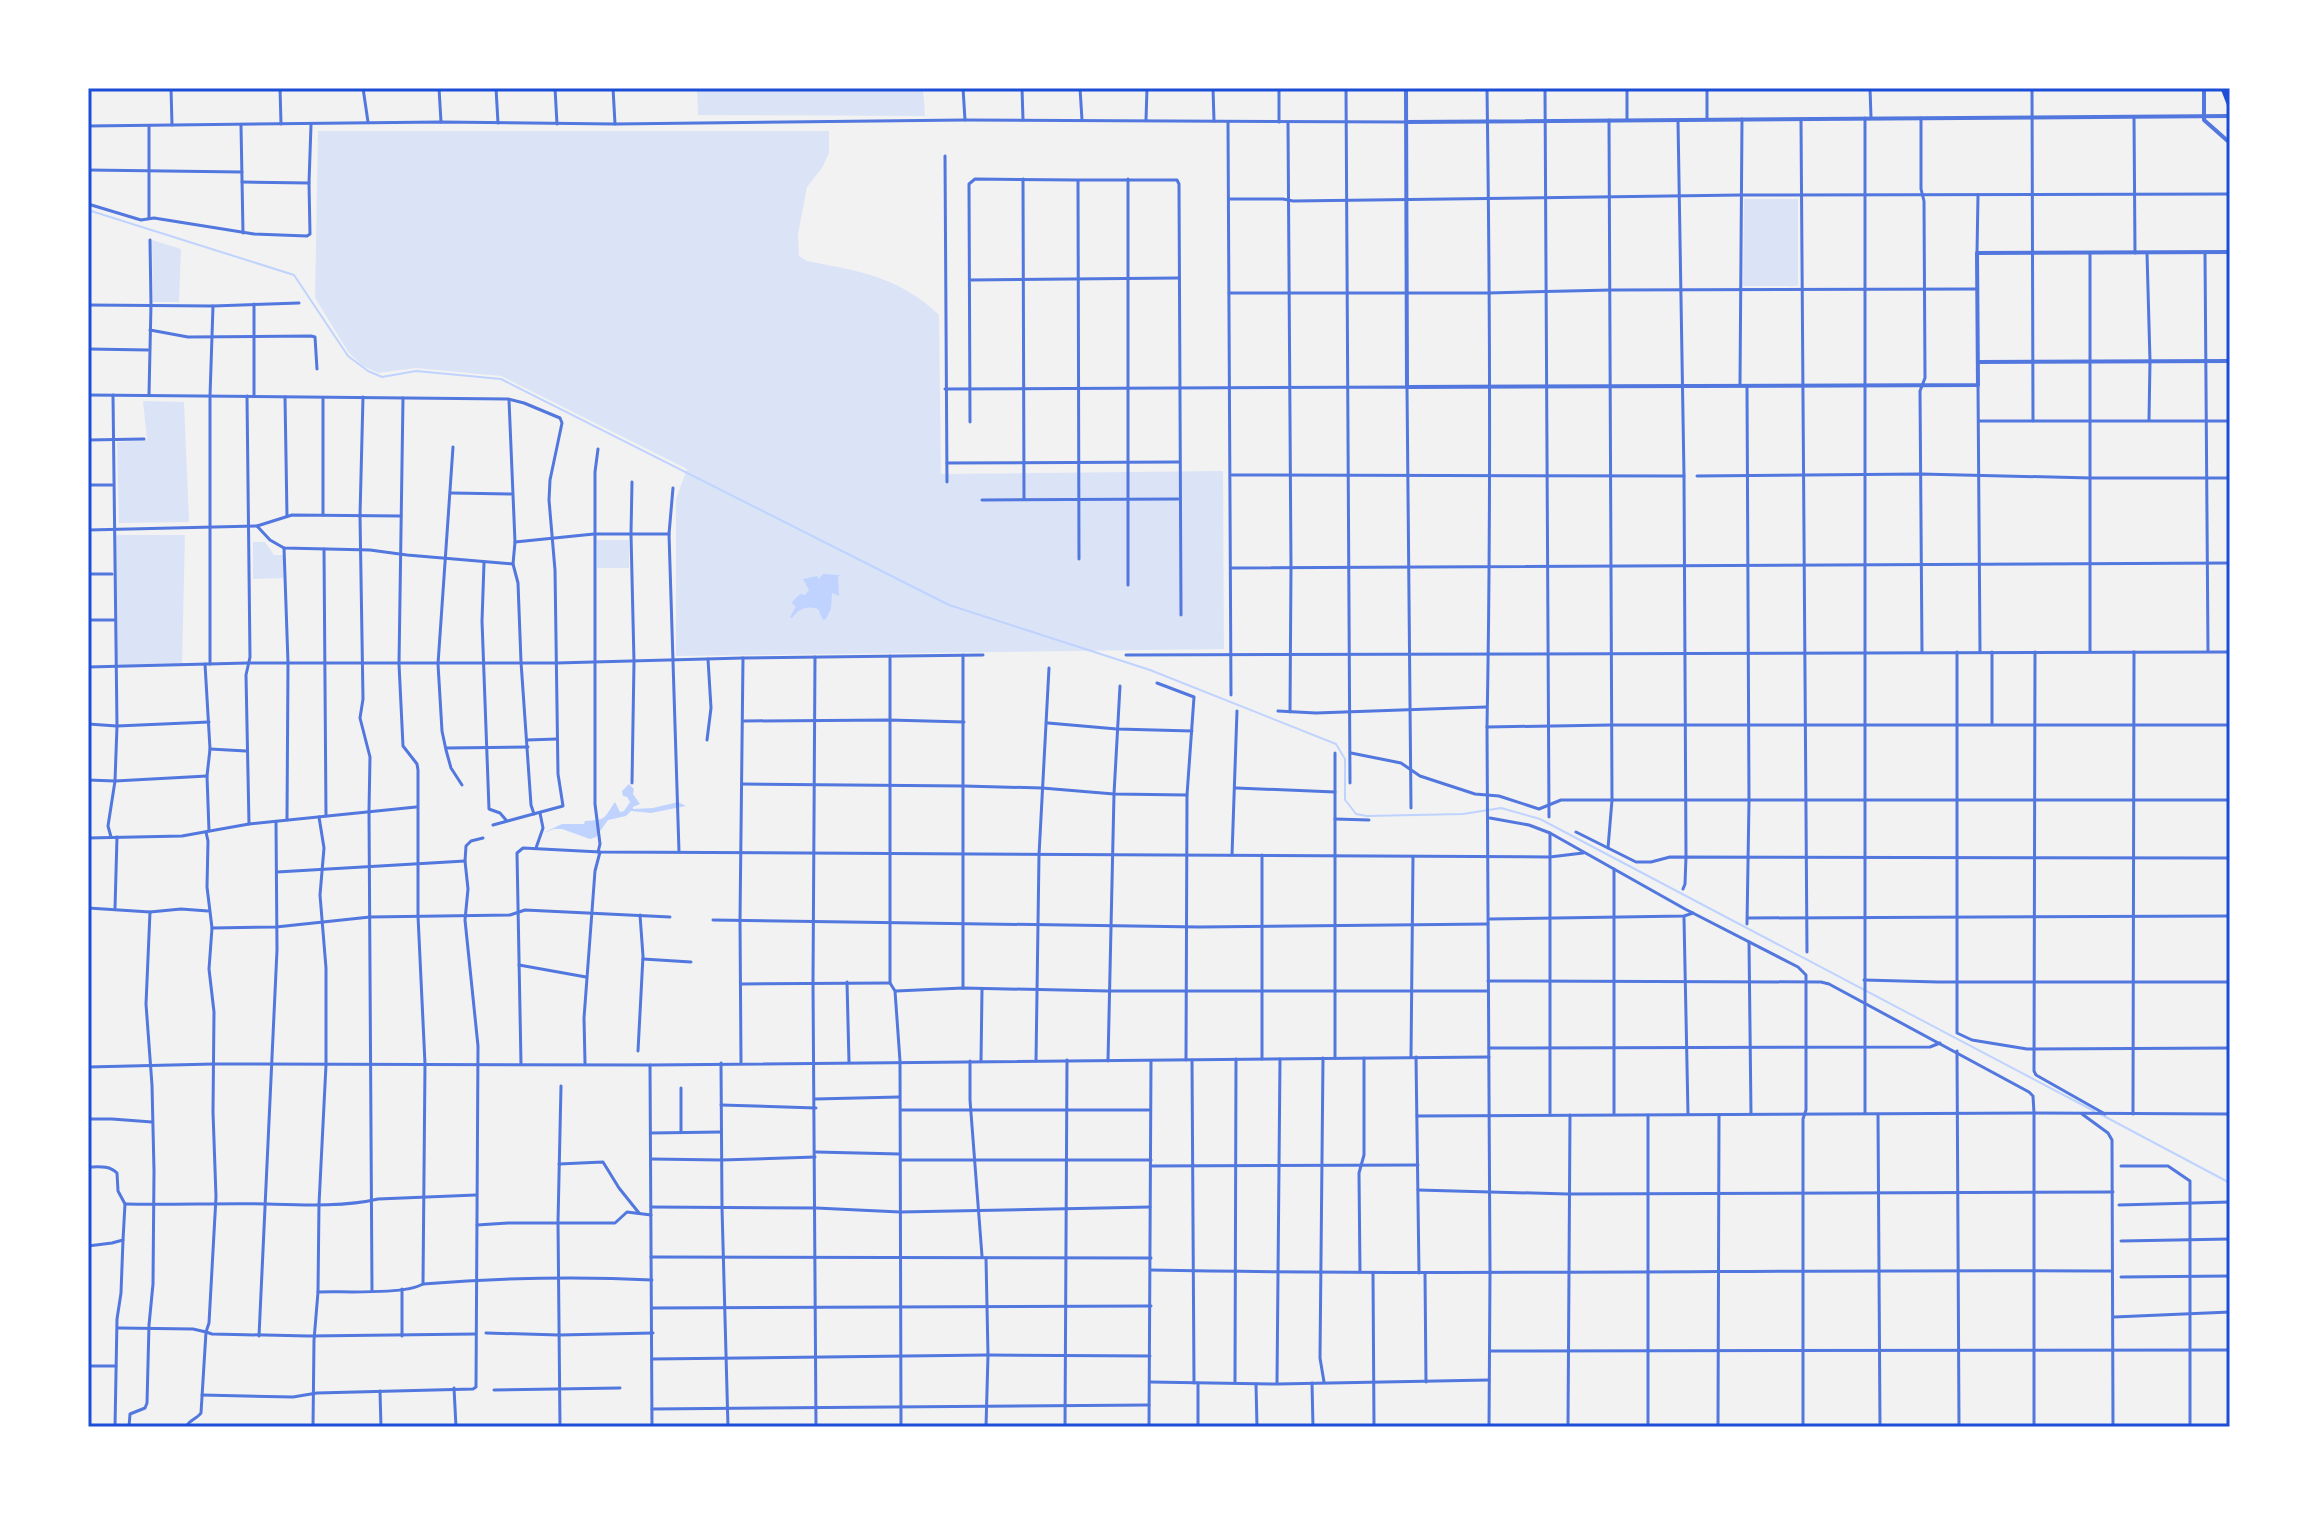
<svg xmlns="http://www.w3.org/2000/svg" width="2318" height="1515" font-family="'Source Sans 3',sans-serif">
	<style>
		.green { fill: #dbe4f7 }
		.water { fill: #bfd3fe }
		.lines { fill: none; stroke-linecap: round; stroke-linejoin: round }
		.stream { stroke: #bfd3fe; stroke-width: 2 }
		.service { stroke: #5277de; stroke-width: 2 }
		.minor { stroke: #5277de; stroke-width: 3 }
		.tertiary { stroke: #5277de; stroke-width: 4 }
		.trunk { stroke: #1d4ed8; stroke-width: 5 }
		.neatline { fill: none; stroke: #1d4ed8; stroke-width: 3 }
	</style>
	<rect width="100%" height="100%" fill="#f2f2f2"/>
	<g class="green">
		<path d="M697 88H923L925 116 698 115Z"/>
		<path d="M318 131H829V153L822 168 807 187 798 234 799 256 807 261C859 271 900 277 939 315L941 474 1223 471 1224 649 676 656V499L687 469 501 376 416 368 378 373 363 366 349 353 315 298Z"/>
		<path d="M1744 199H1798V286H1743Z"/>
		<path d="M152 240 181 249 179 302H153Z"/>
		<path d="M143 401 184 402 189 522 119 523 117 442 147 440Z"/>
		<path d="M116 535H185L182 666 115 667Z"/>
		<rect x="597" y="540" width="32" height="28"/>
		<path d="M253 542H265L274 555H283V578L253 579Z"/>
	</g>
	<g class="water">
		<path d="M823 574 840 575 838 577 839 596 832 593 831 609 826 619 823 620 818 609C806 605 799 609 792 618L790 617 796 606 793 605 792 602 800 594 805 595 809 590 803 579 817 576 819 579Z"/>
		<path d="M629 784 634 789 633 794 640 804 633 807V809L653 808 678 802 686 806 651 813 631 811 626 816 608 820 596 837 590 839 562 829H554L543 833 562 824H584L585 821C607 820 603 819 615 802L620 812 624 811 630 802 627 797 623 796 622 791Z"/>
	</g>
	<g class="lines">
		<g class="stream">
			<path d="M88 210 294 275 348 356 368 371 382 377 416 371 501 379 949 605 1150 670 1336 744 1345 759V800"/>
			<path d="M1346 801 1356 814 1367 816 1463 814 1501 808 1540 819 2094 1111"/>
			<path d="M2100 1114 2230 1183"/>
		</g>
		<path class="service" d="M2228 88 2230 93"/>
		<g class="minor">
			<path d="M171 88 172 125"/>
			<path d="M280 88 281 124"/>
			<path d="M363 88 368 122"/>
			<path d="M439 88 441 122"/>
			<path d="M496 88 498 123"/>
			<path d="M555 88 557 124"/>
			<path d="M613 88 615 124"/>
			<path d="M963 88 965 120"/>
			<path d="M1022 88 1023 120"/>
			<path d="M1080 88 1082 120"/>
			<path d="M1213 88 1214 121"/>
			<path d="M1346 88 1350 783"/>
			<path d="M1487 88C1490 301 1491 514 1487 727L1490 1273 1489 1427"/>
			<path d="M1545 88 1549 817"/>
			<path d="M1627 88V120"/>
			<path d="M1870 88 1871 118"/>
			<path d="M2032 88 2033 421"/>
			<path d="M2134 117 2135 253"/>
			<path d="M1865 118V1113"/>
			<path d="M1921 118V189L1924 201 1925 378 1920 391 1922 652"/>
			<path d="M1707 119V88"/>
			<path d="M1146 120 1147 88"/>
			<path d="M1801 120 1807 952"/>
			<path d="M1678 121 1684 476 1686 857 1685 884 1683 889"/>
			<path d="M1228 122 1231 695"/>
			<path d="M1279 122V88"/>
			<path d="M1288 123 1291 567 1290 712"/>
			<path d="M241 125 243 233"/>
			<path d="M88 126 441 122 615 124 965 120 1406 122"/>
			<path d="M945 156 947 482"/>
			<path d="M88 170 242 172"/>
			<path d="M1023 179 1024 499"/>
			<path d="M1128 179V585"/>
			<path d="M242 182 309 183"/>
			<path d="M1229 199H1283L1293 201 1741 195 2230 194"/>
			<path d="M88 204 141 220 154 218 254 234 307 236 310 234 309 183 311 125"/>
			<path d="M149 218V126"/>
			<path d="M2205 252 2208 651"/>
			<path d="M1977 253 1978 195"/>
			<path d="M2147 253 2150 361 2149 420"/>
			<path d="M971 280 1179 278"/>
			<path d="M1229 293H1488L1611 290 1977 289"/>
			<path d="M88 305 213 306 299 303"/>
			<path d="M150 330 188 337 311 336 315 337 317 369"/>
			<path d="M88 349 148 350"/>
			<path d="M1978 385 1980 652"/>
			<path d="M1740 386 1742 119"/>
			<path d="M945 389 1407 387 1411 808"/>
			<path d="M88 395 508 399 524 403 560 418 562 423 550 480 549 500 555 570 558 774 563 806 493 825"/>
			<path d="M149 395 151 304 150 240"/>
			<path d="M247 396 250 657 246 675 249 824"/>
			<path d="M254 396V304"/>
			<path d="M285 397 287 516"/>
			<path d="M363 397 360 516 363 699 360 718 370 757 369 811 372 1291"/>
			<path d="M403 398 399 664 403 746 417 764 418 770V916L425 1064 423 1284"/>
			<path d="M323 399V515"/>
			<path d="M1979 421H2230"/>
			<path d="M970 422 969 184 975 179 1077 180"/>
			<path d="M88 440 144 439"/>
			<path d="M453 447 438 664 442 731 446 750 451 768 462 785"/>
			<path d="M947 463 1179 462"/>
			<path d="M1232 475 1684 476"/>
			<path d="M1697 476 1921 474 2091 478H2230"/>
			<path d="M88 485H112"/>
			<path d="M673 488 669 534 679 852"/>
			<path d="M451 493 511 494"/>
			<path d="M982 500 1178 499"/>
			<path d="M257 526 270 540 284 548 370 550 407 555 513 564 515 542 509 400"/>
			<path d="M88 530 257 526 292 515 401 516"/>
			<path d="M515 542 594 534H669"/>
			<path d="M284 548 288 663 287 820"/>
			<path d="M324 549 326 816"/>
			<path d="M1079 559 1078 180H1177L1179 184 1181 615"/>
			<path d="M484 563 482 621 489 809 500 813 506 820"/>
			<path d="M513 564 518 583 521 662 531 805 534 814"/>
			<path d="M1231 568 2230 563"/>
			<path d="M88 574H112"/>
			<path d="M88 620H114"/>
			<path d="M2090 651V254"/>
			<path d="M1957 652V1033L1972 1040 2027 1049 2230 1048"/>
			<path d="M2035 652 2034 1071 2036 1075 2105 1114"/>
			<path d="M1126 655 2230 652"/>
			<path d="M890 656V983L895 991 900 1061 901 1427"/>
			<path d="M815 657 813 983 816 1427"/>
			<path d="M205 664 210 749 207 776 209 831"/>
			<path d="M210 664V396L213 306"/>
			<path d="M88 667 248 663H556L743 658 983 655"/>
			<path d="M1157 683 1194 697 1187 795 1186 1060"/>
			<path d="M1278 711 1316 713 1486 707"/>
			<path d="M744 721 889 720 964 722"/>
			<path d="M1048 723 1117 729 1192 731"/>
			<path d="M88 724 117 726 209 722"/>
			<path d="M1992 724V652"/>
			<path d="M1487 727 1611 725H2230"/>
			<path d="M527 740 557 739"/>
			<path d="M707 740 711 708 708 659"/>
			<path d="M447 748 528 747"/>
			<path d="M210 749 246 751"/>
			<path d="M1351 753 1401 763 1420 776 1475 794 1499 796 1539 809 1561 800H2230"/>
			<path d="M88 780 115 781 207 776"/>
			<path d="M632 783 634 662 631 534 632 482"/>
			<path d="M742 784 964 786 1042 788 1114 794 1187 795"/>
			<path d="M1236 788 1335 792"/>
			<path d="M1490 818 1529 825 1550 833 1685 909 1798 967 1806 975V1110L1803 1119V1427"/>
			<path d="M1335 819 1369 820"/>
			<path d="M206 832 208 841 207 887 212 928 209 969 214 1012 213 1112 216 1197 209 1323 206 1332 212 1334 309 1336 475 1334"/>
			<path d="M1576 832 1636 862H1651L1670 857 2230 858"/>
			<path d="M1550 833V1113"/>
			<path d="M111 837 108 826 115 781 117 726 113 395"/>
			<path d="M88 838 182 836 249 824 416 807"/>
			<path d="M536 848 543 828 540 813"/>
			<path d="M1608 848 1612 800 1609 120"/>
			<path d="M598 852 600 844 595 804V472L598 449"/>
			<path d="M1232 855 1237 711"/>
			<path d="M1262 855V1059"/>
			<path d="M1614 869V1113"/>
			<path d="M277 872 465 861"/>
			<path d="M88 908 150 912 181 909 208 911"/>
			<path d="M115 908 117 837"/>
			<path d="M1684 918 1688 1114"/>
			<path d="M1748 918 2230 916"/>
			<path d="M1490 919 1684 916 1693 913"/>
			<path d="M713 920 1199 927 1488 924"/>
			<path d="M1747 924 1749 801 1747 387"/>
			<path d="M212 928 276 927 370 917 510 915 525 910 670 917"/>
			<path d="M1749 942 1751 1114"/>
			<path d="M643 959 691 962"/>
			<path d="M519 965 586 977"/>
			<path d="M1864 980 1938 982H2230"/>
			<path d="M1488 981 1821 982 1829 984 2029 1092 2033 1096 2034 1113V1427"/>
			<path d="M847 982 849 1062"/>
			<path d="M742 984 890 983"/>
			<path d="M963 988V655"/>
			<path d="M896 991 963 988 1108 991H1488"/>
			<path d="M1489 1048 1930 1047 1940 1043"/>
			<path d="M638 1051 643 956 640 915"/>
			<path d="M1957 1051 1959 1427"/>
			<path d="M1411 1057 1413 857"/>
			<path d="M1416 1057 1419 1273"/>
			<path d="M1323 1058 1320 1358 1324 1382"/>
			<path d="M1335 1058V753"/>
			<path d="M1192 1060 1194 1383"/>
			<path d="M970 1061V1100L982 1256"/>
			<path d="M981 1061 982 990"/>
			<path d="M1036 1061 1039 855 1049 668"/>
			<path d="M1108 1061 1114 794 1120 686"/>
			<path d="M741 1062 740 920 743 658"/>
			<path d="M585 1063 584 1018 595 871 600 852"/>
			<path d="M721 1063 722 1208 728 1427"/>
			<path d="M521 1064 517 853 523 848 600 852 1550 857 1583 853"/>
			<path d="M650 1065 652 1427"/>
			<path d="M88 1067 214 1064 650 1065 1489 1057"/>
			<path d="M681 1088V1132"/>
			<path d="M815 1099 899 1097"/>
			<path d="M721 1105 816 1108"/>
			<path d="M901 1110H1149"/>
			<path d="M2082 1114 2108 1133 2112 1140 2113 1427"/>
			<path d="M2133 1114 2134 652"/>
			<path d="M1878 1115 1880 1427"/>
			<path d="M1417 1116 2034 1113 2230 1114"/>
			<path d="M88 1119H112L152 1122"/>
			<path d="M651 1133 721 1132"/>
			<path d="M816 1152 900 1154"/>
			<path d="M651 1159 721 1160 815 1157"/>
			<path d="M901 1160H1151"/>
			<path d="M559 1164 603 1162 619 1188 639 1213"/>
			<path d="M1151 1166 1418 1165"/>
			<path d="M2121 1166H2168L2190 1181V1427"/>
			<path d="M88 1167C98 1167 109 1165 117 1173L118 1191 125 1204 123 1240 112 1243 88 1246"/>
			<path d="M1418 1190 1568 1194 2113 1192"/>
			<path d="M125 1204C172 1205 220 1203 267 1204 302 1205 345 1207 378 1199L476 1195"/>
			<path d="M2119 1205 2230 1202"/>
			<path d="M651 1207 816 1208 900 1212 1150 1207"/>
			<path d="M477 1225 508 1223H615L627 1212 651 1215"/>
			<path d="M2121 1241 2230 1239"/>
			<path d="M651 1257 1151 1258"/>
			<path d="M1151 1270C1471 1276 1792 1269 2112 1271"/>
			<path d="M1360 1272 1359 1173 1364 1155V1058"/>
			<path d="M1373 1273 1374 1427"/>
			<path d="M1425 1273 1426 1382"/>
			<path d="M2121 1277 2230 1276"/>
			<path d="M402 1289V1336"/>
			<path d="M318 1292C342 1291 404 1295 423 1284 499 1278 575 1276 652 1280"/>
			<path d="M652 1308 1151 1306"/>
			<path d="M2114 1317 2230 1312"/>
			<path d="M119 1328 193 1329 206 1332 201 1413C197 1419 189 1420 186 1427"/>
			<path d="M486 1333 559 1335 653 1333"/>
			<path d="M259 1336 277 950 276 822"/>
			<path d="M1490 1351 2230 1350"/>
			<path d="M652 1359 988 1355 1150 1356"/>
			<path d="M88 1366H116"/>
			<path d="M1150 1382 1277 1384 1489 1380"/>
			<path d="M1235 1383 1236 1059"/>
			<path d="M1277 1383 1280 1059"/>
			<path d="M1312 1383 1313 1427"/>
			<path d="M1256 1384 1257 1427"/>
			<path d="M454 1388 456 1427"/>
			<path d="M494 1390 620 1388"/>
			<path d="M380 1391 381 1427"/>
			<path d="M202 1395 293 1397 317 1393 473 1389 476 1387 478 1046 465 920 468 889 465 861 466 846 471 841 483 838"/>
			<path d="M652 1409 1149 1405"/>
			<path d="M115 1427 117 1319 121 1293 123 1240"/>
			<path d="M129 1427 130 1414 145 1408 147 1403 149 1325 153 1284 154 1171 152 1085 146 1004 150 912"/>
			<path d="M313 1427 314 1340 318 1292 319 1204 326 1065V968L320 895 324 848 319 817"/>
			<path d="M560 1427 558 1222 561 1086"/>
			<path d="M986 1427 988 1355 986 1258"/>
			<path d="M1065 1427 1067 1060"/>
			<path d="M1149 1427 1151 1061"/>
			<path d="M1198 1427V1383"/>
			<path d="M1568 1427 1570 1115"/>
			<path d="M1648 1427V1115"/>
			<path d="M1718 1427 1719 1115"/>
		</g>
		<g class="tertiary">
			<path d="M1406 88 1407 387 1978 385 1977 253 2230 252"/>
			<path d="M2204 88V120L2230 143"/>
			<path d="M1406 122 2230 116"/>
			<path d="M1978 362 2230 361"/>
		</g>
		<path class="trunk" d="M2223 88 2230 106"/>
	</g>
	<rect width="2318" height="1515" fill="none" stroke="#ffffff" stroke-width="180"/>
	<rect x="90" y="90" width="2138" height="1335" class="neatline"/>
</svg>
